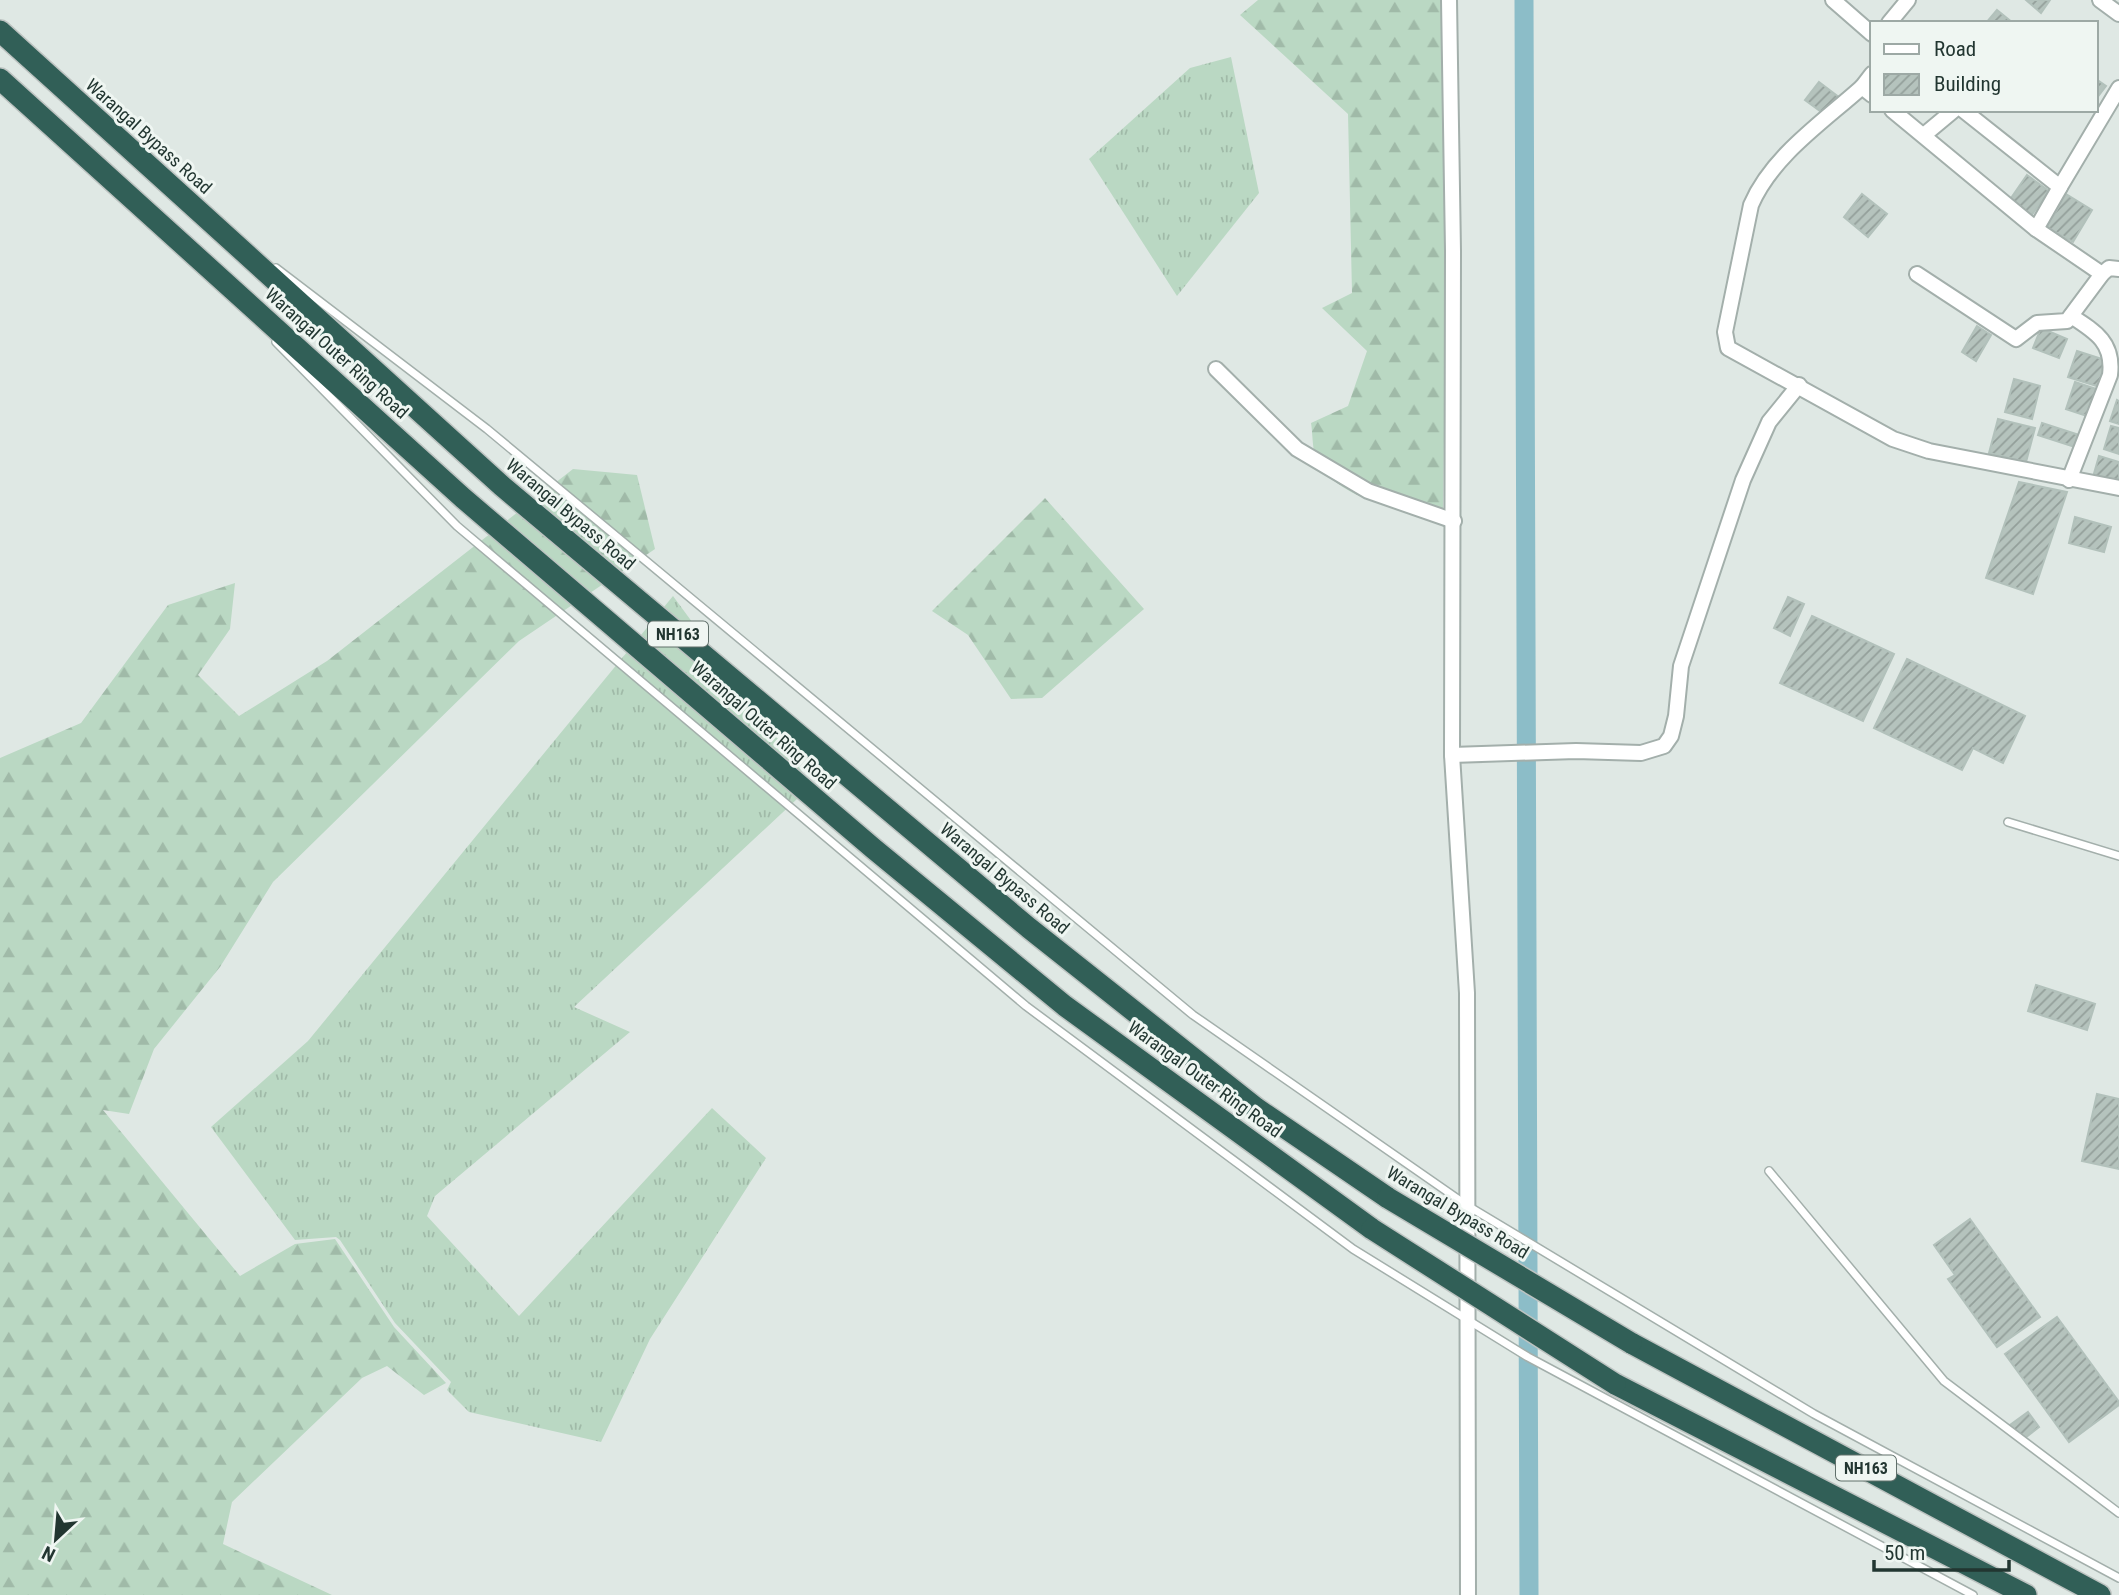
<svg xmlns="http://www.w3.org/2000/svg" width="2119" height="1595" font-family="'Roboto Condensed',sans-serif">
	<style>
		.grass { fill: url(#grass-tufts) }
		.forest { fill: url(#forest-firs) }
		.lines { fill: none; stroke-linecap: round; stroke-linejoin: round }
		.canal { stroke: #8cbdc8; stroke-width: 19 }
		.building { fill: url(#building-hatch); stroke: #b2c1bb; stroke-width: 2 }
		.lane-casing { stroke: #a3afab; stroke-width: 10 }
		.street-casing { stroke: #a3afab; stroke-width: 18 }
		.highway-casing { stroke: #bdc3c1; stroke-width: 24 }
		.lane { stroke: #fff; stroke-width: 7 }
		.street { stroke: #fff; stroke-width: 14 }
		.highway { stroke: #315f57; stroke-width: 21 }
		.highway-bridge-casing { stroke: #bdc3c1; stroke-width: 24; stroke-linecap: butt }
		.highway-bridge { stroke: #315f57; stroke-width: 21 }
		.labels { text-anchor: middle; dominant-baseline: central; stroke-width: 6; stroke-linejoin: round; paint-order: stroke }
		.shield { fill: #eff6f2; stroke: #60706b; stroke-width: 2 }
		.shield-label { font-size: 16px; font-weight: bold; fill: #223631 }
		.street-label { font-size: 18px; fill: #223631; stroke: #eff6f2 }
	</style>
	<defs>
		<pattern id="grass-tufts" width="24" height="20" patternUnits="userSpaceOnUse" patternTransform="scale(1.75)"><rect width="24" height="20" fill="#bad8c3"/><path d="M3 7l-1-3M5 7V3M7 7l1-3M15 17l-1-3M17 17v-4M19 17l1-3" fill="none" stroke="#a0baa8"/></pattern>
		<pattern id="forest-firs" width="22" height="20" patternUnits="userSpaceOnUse" patternTransform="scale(1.75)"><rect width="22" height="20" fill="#bad8c3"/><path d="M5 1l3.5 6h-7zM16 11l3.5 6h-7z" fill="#a0baa8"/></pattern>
		<pattern id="building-hatch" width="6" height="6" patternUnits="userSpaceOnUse" patternTransform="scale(1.75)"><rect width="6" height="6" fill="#b5c3bd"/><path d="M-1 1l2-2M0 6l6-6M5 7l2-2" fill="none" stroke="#939f9a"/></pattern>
	</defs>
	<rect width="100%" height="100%" fill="#dfe8e4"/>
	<g class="grass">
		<path d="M1231 57 1259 193 1177 296 1089 159 1190 68Z"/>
		<path d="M673 596 812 785 574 1007 630 1032 435 1196 427 1216 519 1316 712 1108 766 1158 650 1339 601 1442 469 1412 447 1390 451 1382 395 1323 340 1240 336 1237 295 1240 211 1127 308 1041Z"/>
	</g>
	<g class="forest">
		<path d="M1258 0H1443L1448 149 1443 513C1402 512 1345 501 1319 465 1312 456 1313 434 1311 423L1348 406 1367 351 1322 308 1352 293 1348 114 1240 15Z"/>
		<path d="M573 469 637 475 655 549 519 641 273 882 220 967 154 1049 129 1114 103 1110 240 1276 295 1244 335 1239 394 1327 446 1383 424 1395 387 1366 362 1378 232 1502 223 1544 332 1595H0V758L81 723 168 605 235 583 230 629 198 675 239 716 327 661Z"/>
		<path d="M1045 498 1144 609 1042 698 1011 699 968 635 932 611Z"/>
	</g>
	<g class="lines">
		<path class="canal" d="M1524 0 1529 1595"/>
	</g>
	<g class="building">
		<path d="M2026 0H2050L2041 13Z"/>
		<path d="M1997 10 2013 23H1986Z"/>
		<path d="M2096 79 2106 86 2096 99Z"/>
		<path d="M1819 82 1840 98 1827 116 1805 100Z"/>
		<path d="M2027 175 2049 191 2031 216 2009 201Z"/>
		<path d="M1862 194 1887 214 1868 237 1844 217Z"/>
		<path d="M2066 194 2092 210 2073 242 2047 227Z"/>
		<path d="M1977 326 1991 335 1976 361 1962 352Z"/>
		<path d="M2041 328 2067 339 2059 358 2033 348Z"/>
		<path d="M2077 351 2111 362 2103 388 2068 377Z"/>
		<path d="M2014 379 2040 386 2032 419 2005 412Z"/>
		<path d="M2075 382 2099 390 2090 417 2066 409Z"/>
		<path d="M2117 400 2119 401V424L2110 421Z"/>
		<path d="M1998 419 2035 428 2026 462 1989 453Z"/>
		<path d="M2042 423 2082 436 2078 448 2038 435Z"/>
		<path d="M2111 426 2119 428V454L2104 449Z"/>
		<path d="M2099 456 2119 462V485L2093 477Z"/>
		<path d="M2019 482 2067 492 2033 594 1986 578Z"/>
		<path d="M2075 517 2111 527 2104 552 2069 543Z"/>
		<path d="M1788 597 1804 604 1790 636 1774 628Z"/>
		<path d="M1812 616 1894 654 1863 721 1780 683Z"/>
		<path d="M1907 659 2025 716 2003 763 1973 748 1962 770 1874 728Z"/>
		<path d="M2036 985 2095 1004 2087 1030 2028 1011Z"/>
		<path d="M2097 1094 2119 1099V1169L2082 1161Z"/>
		<path d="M1970 1219 2040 1317 1997 1347 1948 1279 1955 1275 1934 1245Z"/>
		<path d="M2057 1317 2119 1402V1405L2069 1442 2005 1354Z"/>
		<path d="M2028 1412 2039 1427 2021 1441 2010 1425Z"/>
	</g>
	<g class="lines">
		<g class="lane-casing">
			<g id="lane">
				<path d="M276 268 487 429 1193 1015 1468 1206 1814 1414 2119 1578"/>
				<path d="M276 342 457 526 1026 1006 1353 1249 1528 1357 1973 1595"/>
				<path d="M2008 822 2119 856"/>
				<path d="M1769 1171 1944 1381 2119 1513"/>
			</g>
		</g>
		<g class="street-casing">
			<g id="street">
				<path d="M1449 0 1453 251 1452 755 1467 993 1468 1595"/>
				<path d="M1833 0 1872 34"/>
				<path d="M2100 0 2119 14"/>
				<path d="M1889 23 1908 0"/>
				<path d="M1872 74 1862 87 1872 95"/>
				<path d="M1862 87C1823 122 1772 156 1751 205L1725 332 1728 348 1893 439 1929 451 2119 488"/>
				<path d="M1892 110 2036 229"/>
				<path d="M1963 110 2060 187 2119 88"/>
				<path d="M1924 135 1954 110"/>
				<path d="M2060 187 2036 229 2102 274"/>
				<path d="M1917 274 2016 339 2037 323 2067 321 2102 274 2109 268 2119 269"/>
				<path d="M1216 369 1297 449 1368 491 1454 521"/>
				<path d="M2069 480 2110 375C2114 343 2096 332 2071 316"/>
				<path d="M1452 755 1576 751 1641 753 1664 746 1671 736 1676 716 1681 666 1743 480 1769 422 1799 385"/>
			</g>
		</g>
		<g class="highway-casing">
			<g id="highway">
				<path d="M0 31 502 486 1029 928 1256 1108 1388 1198"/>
				<path d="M0 79 463 498 874 849 1065 1006 1372 1229"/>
				<path d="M1631 1343 2100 1595"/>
				<path d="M1615 1384 2026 1595"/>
			</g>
		</g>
		<use href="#lane" class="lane"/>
		<use href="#street" class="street"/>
		<use href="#highway" class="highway"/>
		<g class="highway-bridge-casing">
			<g id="highway-bridge">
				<path d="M1388 1198 1631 1343"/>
				<path d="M1372 1229 1615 1384"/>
			</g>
		</g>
		<use href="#highway-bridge" class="highway-bridge"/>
	</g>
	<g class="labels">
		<g class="shield">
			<rect x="648" y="621.5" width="60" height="25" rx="5"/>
			<rect x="1836" y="1455.5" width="60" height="25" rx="5"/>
		</g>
		<g class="shield-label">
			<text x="678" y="634">NH163</text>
			<text x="1866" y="1468">NH163</text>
		</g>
		<g class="street-label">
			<text transform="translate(149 136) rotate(42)">Warangal Bypass Road</text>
			<text transform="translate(337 353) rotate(42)">Warangal Outer Ring Road</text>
			<text transform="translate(571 514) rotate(40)">Warangal Bypass Road</text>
			<text transform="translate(764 725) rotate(41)">Warangal Outer Ring Road</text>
			<text transform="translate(1005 878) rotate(40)">Warangal Bypass Road</text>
			<text transform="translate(1205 1079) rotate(36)">Warangal Outer Ring Road</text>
			<text transform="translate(1458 1212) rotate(31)">Warangal Bypass Road</text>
		</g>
	</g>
	<rect x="1870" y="21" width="228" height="91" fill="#eff6f2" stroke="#9da9a5" stroke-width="2"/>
	<rect x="1884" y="44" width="35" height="10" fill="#ffffff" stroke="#9da9a5" stroke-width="2"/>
	<text x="1934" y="56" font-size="21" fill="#223631">Road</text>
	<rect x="1884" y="74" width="35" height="21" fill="url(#building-hatch)" stroke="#9da9a5" stroke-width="2"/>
	<text x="1934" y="91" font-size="21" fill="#223631">Building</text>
	<g transform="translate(56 1539) rotate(206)" stroke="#eff6f2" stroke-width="5" paint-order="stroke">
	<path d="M0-5L12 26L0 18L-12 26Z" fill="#223631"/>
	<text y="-10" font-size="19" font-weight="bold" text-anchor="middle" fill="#223631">N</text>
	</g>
	<path d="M1874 1560v10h135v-10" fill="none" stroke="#223631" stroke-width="3.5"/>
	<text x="1884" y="1560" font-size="21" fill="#223631" stroke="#eff6f2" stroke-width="5" paint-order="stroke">50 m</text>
</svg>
